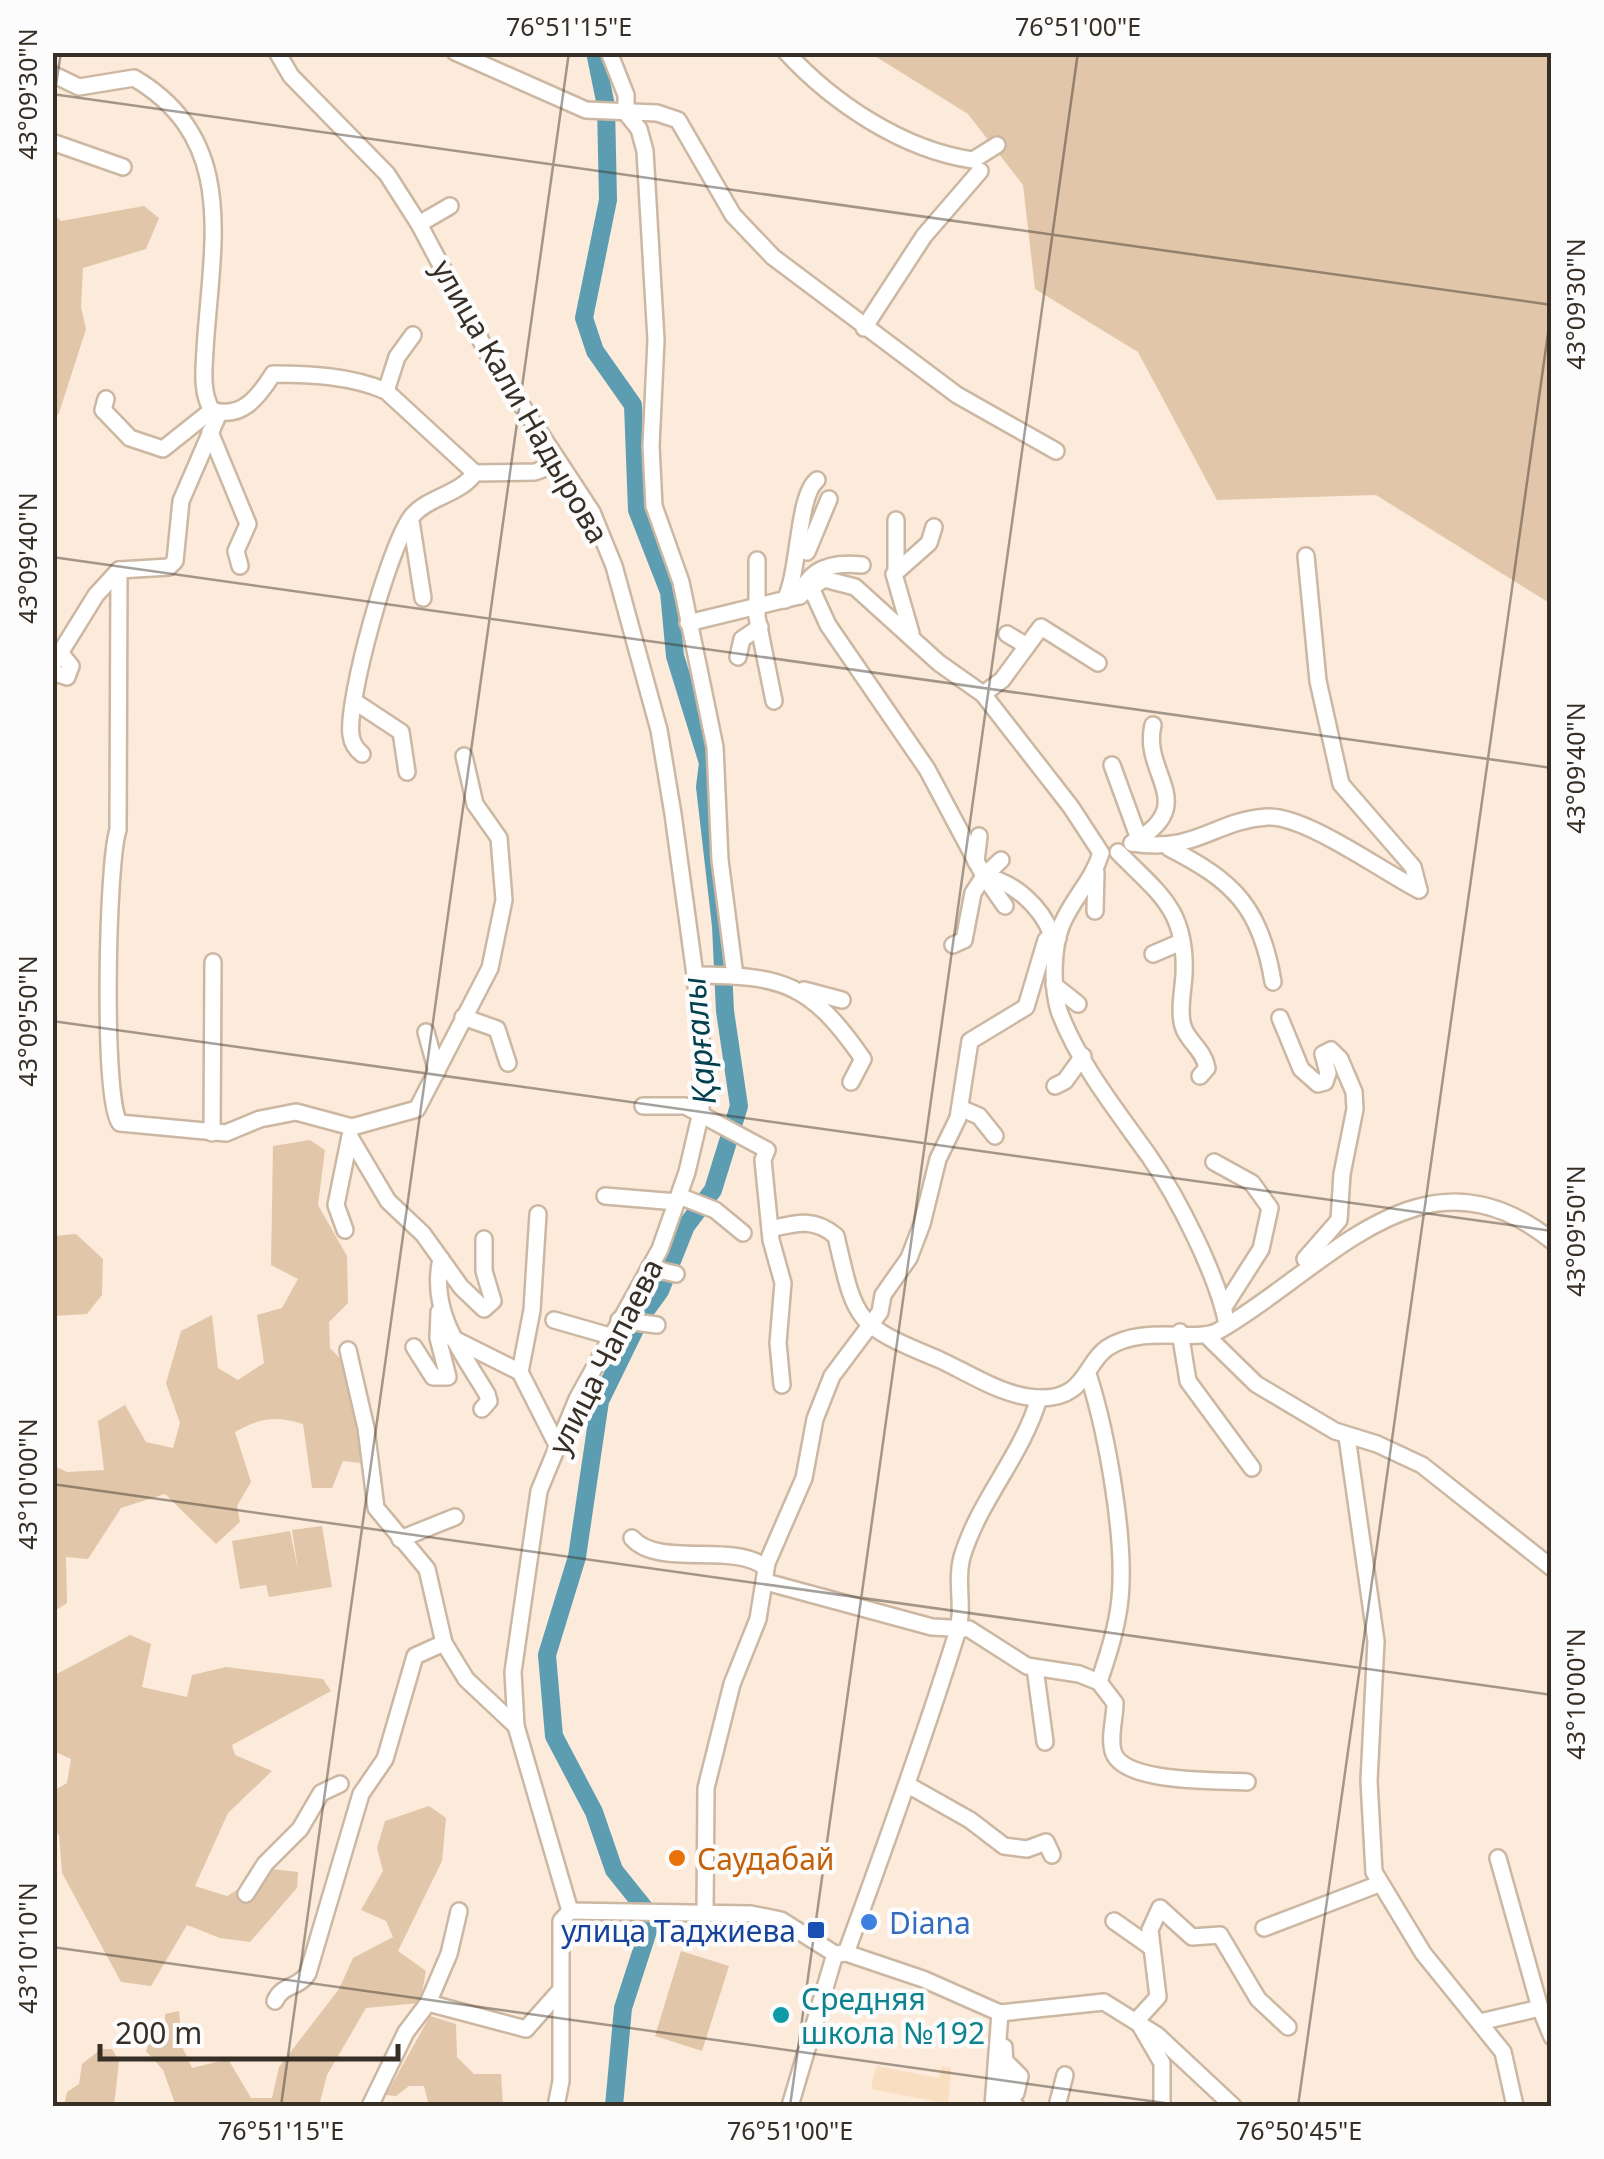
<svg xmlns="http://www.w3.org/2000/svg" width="1604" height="2159" font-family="'Noto Sans',sans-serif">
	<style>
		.built { fill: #f9dec2 }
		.green { fill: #e1c6a9 }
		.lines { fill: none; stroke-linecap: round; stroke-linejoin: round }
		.river { stroke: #5d9db2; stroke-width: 18 }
		.minor-casing { stroke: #ccb7a2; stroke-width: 20 }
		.minor { stroke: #fff; stroke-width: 15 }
		.ticks { fill: none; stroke: #372f26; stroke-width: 2.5; stroke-opacity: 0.45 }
		.food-dot { fill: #e8710a; stroke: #fcfcfc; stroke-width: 4 }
		.shop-dot { fill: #3f7fe0; stroke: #fcfcfc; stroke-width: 4 }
		.transit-dot { fill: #1a4fb4; stroke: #fcfcfc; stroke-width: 4 }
		.culture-dot { fill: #0f9aa8; stroke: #fcfcfc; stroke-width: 4 }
		.labels { text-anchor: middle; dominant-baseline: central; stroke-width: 9; stroke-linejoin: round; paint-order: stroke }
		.street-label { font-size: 30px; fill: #372f26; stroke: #fcfcfc }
		.food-label { font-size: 30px; fill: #c56008; stroke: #fcfcfc; text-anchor: start }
		.shop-label { font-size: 30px; fill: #366cbe; stroke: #fcfcfc; text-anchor: start }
		.transit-label { font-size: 30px; fill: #164399; stroke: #fcfcfc; text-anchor: end }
		.culture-label { font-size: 30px; fill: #0d838f; stroke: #fcfcfc; text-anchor: start }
		.water-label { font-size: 32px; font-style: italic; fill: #02404f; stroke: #fcfcfc }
		.neatline { fill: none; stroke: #372f26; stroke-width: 4 }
		.ticks-label { font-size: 25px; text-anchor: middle; fill: #372f26 }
	</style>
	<rect width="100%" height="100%" fill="#fcebda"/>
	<path class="built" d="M876 2066 939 2078 942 2066 951 2068 948 2104 871 2089Z"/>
	<g class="green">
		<path d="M870 53H1551V604L1376 495 1217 500 1138 352 1035 289 1023 185 968 114Z"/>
		<path d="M144 206 159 218 146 249 83 268 81 307 86 329 59 413 53 421V214L61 221Z"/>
		<path d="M310 1140 325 1150 318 1205 347 1256 348 1303 329 1322 330 1348 354 1373 370 1464 343 1461 332 1488H312L303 1424C274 1415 261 1418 235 1432L251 1482 237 1506 240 1522 216 1544 165 1494 121 1508 88 1559 66 1557 67 1603 53 1612 52 1465 67 1472 104 1470 98 1421 125 1405 146 1442 173 1448 180 1423 166 1383 181 1331 212 1315 218 1368 238 1380 264 1363 257 1315 282 1308 298 1279 271 1265 273 1146Z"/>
		<path d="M76 1234 103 1259 102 1295 87 1314 53 1316V1236Z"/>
		<path d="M322 1526 332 1587 269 1597 266 1585 240 1589 232 1541 290 1531 298 1570 292 1530Z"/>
		<path d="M130 1635 151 1644 142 1687 187 1697 192 1675 226 1667 323 1679 331 1691 232 1745 235 1755 272 1771 228 1813 195 1886 227 1896 272 1869 298 1872 297 1888 250 1942 220 1938 187 1925 151 1986 121 1982 62 1873 59 1835 53 1830V1791L67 1783 71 1759 53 1751V1676Z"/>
		<path d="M429 1806 446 1818 442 1861 398 1951 426 1971 420 2003 366 2008 327 2075 319 2106H176L163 2070 146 2051 152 2035H165V2014L179 2011 182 2046 192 2068 228 2059 251 2098H272L279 2067 339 1989 353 1958 393 1937 386 1921 361 1910 383 1871 377 1848 385 1821Z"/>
		<path d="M681 1951 729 1966 702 2051 655 2036Z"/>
		<path d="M430 2016 456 2024 457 2057 474 2074H501L503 2106H429L424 2086H409L396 2096 386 2095Z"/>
		<path d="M101 2049H112L119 2061 114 2106H64L67 2092 79 2084 82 2064Z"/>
	</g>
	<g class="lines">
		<path class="river" d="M595 52 606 106 608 200 584 318 595 351 633 405 637 510 669 592 675 656 708 763 705 787 721 926 725 1011 739 1106 713 1190 686 1226 660 1291 641 1317 600 1401 577 1557 547 1655 554 1736 594 1812 614 1870 646 1910 648 1931 623 2008 614 2106"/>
		<g class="minor-casing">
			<g id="minor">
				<path d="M277 52 291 76 387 174 419 224 488 354 592 512 614 566 659 730 673 814 695 975 702 1047 701 1112 687 1172 660 1249 577 1399 539 1491 513 1672 516 1726 570 1911"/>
				<path d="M455 52 586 110 657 113 678 120 733 215 773 257 957 395 1056 451"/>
				<path d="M609 52 626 95V113L639 129 645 151 656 340 651 446 654 506 681 582 715 747 720 860 735 976"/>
				<path d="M786 52C833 103 903 150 973 160L997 145"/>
				<path d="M52 74 79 87 134 78C240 140 211 246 205 350 204 368 201 394 212 410 242 420 259 396 273 374 311 374 351 376 386 391L475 473"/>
				<path d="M52 142 123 167"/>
				<path d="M419 224 450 206"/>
				<path d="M864 328 924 236 980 171"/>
				<path d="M386 391 397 357 413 335"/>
				<path d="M106 399 103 410 130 438 163 449 212 410"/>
				<path d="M210 432 248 524 236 551 240 566"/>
				<path d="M896 520V570"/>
				<path d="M411 521 423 598"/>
				<path d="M807 552 829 499"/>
				<path d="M1306 556 1318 681 1341 784 1413 867 1419 890"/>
				<path d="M757 560V617L774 701"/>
				<path d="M119 570 118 830C107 862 102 1103 120 1123L226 1133 260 1119 296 1112 352 1127 417 1109 490 968 504 900 499 838 475 804 464 756"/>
				<path d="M119 570 169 567 175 561 181 501 219 413"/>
				<path d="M812 590 828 625 927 769 984 876 1005 906"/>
				<path d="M800 596C809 567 834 562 862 565"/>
				<path d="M785 600C800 571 797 496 817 480"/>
				<path d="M688 623 799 596 824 579 855 587 939 663 983 694 1071 807 1101 853C1093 880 1073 898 1062 924 1052 948 1052 987 1059 1011 1079 1064 1117 1111 1149 1156 1178 1198 1217 1274 1227 1324"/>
				<path d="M911 633 894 574 929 543 934 527"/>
				<path d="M1007 634 1027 646"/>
				<path d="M738 657 742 639 760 627"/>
				<path d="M52 666 96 595 119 570"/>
				<path d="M52 672 67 677 71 666 62 655"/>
				<path d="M983 694 1002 680 1041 627 1098 663"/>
				<path d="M354 701 401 732 407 772"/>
				<path d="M362 754C357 750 352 743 351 735 346 702 390 541 413 515 430 496 459 495 475 473L535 472 556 464"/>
				<path d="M1112 765 1139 839"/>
				<path d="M1132 843C1198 853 1212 821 1267 817 1306 815 1383 872 1419 890"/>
				<path d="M1132 843C1202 804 1141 775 1153 725"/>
				<path d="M1169 848C1234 881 1261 908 1273 982"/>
				<path d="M1118 852C1158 893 1187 909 1184 975 1183 991 1178 1014 1184 1029 1190 1043 1204 1051 1207 1068L1200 1076"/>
				<path d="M976 862 979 836"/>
				<path d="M984 876 1001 860"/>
				<path d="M1095 911 1096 872"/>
				<path d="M953 945 964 940 973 893 984 876C1014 882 1041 906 1052 935"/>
				<path d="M1153 954 1181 942"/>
				<path d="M695 975C784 975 811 984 863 1059L851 1082"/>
				<path d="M1054 985 1078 1004"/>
				<path d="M804 990 842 1000"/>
				<path d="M463 1017 497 1029 508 1063"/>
				<path d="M1280 1018 1301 1069 1318 1084 1325 1082 1328 1073 1323 1054 1331 1050 1340 1059 1354 1092 1355 1109 1342 1174 1339 1220 1305 1259"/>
				<path d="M426 1032 437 1072"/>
				<path d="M1055 1086 1065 1081 1083 1056"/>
				<path d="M643 1106H685L767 1150 763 1160 771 1240 783 1283 778 1343 782 1385"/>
				<path d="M960 1108 979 1116 995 1136"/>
				<path d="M212 1133 213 962"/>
				<path d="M350 1137 388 1201 423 1234 461 1287 484 1309 493 1301 484 1271V1239"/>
				<path d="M1214 1162 1252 1183 1270 1208 1261 1249 1224 1307"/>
				<path d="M605 1196 677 1202"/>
				<path d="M679 1196 715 1210 743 1233"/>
				<path d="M538 1214 532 1310 520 1372 556 1443"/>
				<path d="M770 1229C795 1223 814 1217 836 1236 856 1323 854 1324 938 1359 969 1373 1002 1396 1037 1398 1086 1400 1084 1364 1107 1348 1143 1324 1196 1343 1218 1331 1326 1270 1422 1136 1552 1241"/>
				<path d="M345 1230 336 1205 350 1136"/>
				<path d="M441 1259C429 1312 462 1352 487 1394L489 1401 482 1409"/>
				<path d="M649 1268 676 1274"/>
				<path d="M554 1320 610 1336"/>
				<path d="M619 1320 657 1325"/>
				<path d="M1180 1332 1188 1381 1252 1468"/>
				<path d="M1206 1335 1256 1384 1335 1431 1377 1444 1422 1465 1552 1568"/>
				<path d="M452 1338 520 1372"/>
				<path d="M414 1347 433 1377H448L438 1338 439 1312"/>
				<path d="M348 1350 366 1428 376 1508 427 1569 444 1643"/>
				<path d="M1089 1377C1107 1434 1126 1539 1120 1599 1117 1628 1108 1655 1099 1682"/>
				<path d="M1347 1437 1376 1641 1369 1781 1374 1872 1423 1953 1503 2052 1515 2106"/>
				<path d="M632 1538C659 1569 734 1541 766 1568"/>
				<path d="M400 1539 455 1517"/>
				<path d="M766 1582 932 1627 969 1629 1027 1666 1079 1674 1099 1682 1115 1703C1115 1718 1109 1737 1113 1751 1121 1784 1220 1780 1247 1782"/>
				<path d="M1035 1668 1045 1742"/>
				<path d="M908 1785 970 1820 1004 1846 1027 1849 1046 1842 1052 1855"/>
				<path d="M246 1894 265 1864 300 1829 321 1793 340 1784"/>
				<path d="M570 1911 751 1914 781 1920 835 1954"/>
				<path d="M705 1913 706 1788 732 1684 758 1619 767 1563 804 1478 815 1419 832 1376 880 1312 883 1295 909 1258 922 1224 938 1159 958 1118 970 1041 1026 1007 1046 940 1052 935 1058 938"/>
				<path d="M1114 1921 1151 1947"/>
				<path d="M1264 1928 1379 1884"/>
				<path d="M846 1953 923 1979 1000 2013 1104 2002 1157 2035 1233 2106"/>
				<path d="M835 1954 846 1953C885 1847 923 1741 957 1633 965 1608 955 1582 962 1557 979 1500 1022 1456 1039 1398"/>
				<path d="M275 2001C282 1984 300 1988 308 1973L361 1794 385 1759 415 1656 444 1643 466 1679 516 1726"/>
				<path d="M428 2003 449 1954 459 1911"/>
				<path d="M1540 2008 1552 2037"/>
				<path d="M1480 2022 1540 2008 1498 1858"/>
				<path d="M1004 2047 1007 2098 1016 2106"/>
				<path d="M1008 2064 1020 2076 1016 2093 1009 2100"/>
				<path d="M370 2106 406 2032 428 2003 526 2029 558 1993"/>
				<path d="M556 2106 561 2081V1921L570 1911"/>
				<path d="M790 2106 835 1954"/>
				<path d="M993 2106 1000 2013"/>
				<path d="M1057 2106 1065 2075"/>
				<path d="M1162 2106V2063L1137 2020 1158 1997 1150 1930 1160 1908 1192 1937 1220 1935 1258 1999 1288 2027"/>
			</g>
		</g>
		<use href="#minor" class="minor"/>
	</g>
	<path class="ticks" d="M52 94 1552 305M52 111 61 52M52 557 1552 768M52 1021 1552 1231M52 1484 1552 1695M52 1947 1186 2106M281 2106 569 52M790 2106 1078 52M1298 2106 1552 305"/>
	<circle class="food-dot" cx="677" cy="1858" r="10"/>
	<circle class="shop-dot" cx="869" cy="1922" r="10"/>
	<rect class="transit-dot" x="806" y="1920" width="20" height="20" rx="5"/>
	<circle class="culture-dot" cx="781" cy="2015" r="10"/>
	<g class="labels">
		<g class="street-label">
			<text transform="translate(521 401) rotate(60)">улица Кали Надырова</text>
			<text transform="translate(605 1356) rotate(-63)">улица Чапаева</text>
		</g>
		<g class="food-label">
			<text x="697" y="1858">Саудабай</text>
		</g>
		<g class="shop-label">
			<text x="889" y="1922">Diana</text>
		</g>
		<g class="transit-label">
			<text x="796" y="1930">улица Таджиева</text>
		</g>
		<g class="culture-label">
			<text x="801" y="1998">Средняя<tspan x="801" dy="34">школа №192</tspan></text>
		</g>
		<g class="water-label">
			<text transform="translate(698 1041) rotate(-95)">Қарғалы</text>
		</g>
	</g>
	<rect width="1604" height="2159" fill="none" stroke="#fcfcfc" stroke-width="110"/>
	<path d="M100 2044v15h298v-15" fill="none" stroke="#372f26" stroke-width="5"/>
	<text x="115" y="2044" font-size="30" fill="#372f26" stroke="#fcfcfc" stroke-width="8" paint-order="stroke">200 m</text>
	<rect x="55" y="55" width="1494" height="2049" class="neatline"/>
	<g class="ticks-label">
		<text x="569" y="36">76°51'15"E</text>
		<text x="1078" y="36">76°51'00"E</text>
		<text transform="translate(28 94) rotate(-90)" y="9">43°09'30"N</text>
		<text transform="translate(1576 304) rotate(-90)" y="9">43°09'30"N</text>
		<text transform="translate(28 558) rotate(-90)" y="9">43°09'40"N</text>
		<text transform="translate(1576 768) rotate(-90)" y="9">43°09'40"N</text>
		<text transform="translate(28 1021) rotate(-90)" y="9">43°09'50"N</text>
		<text transform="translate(1576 1231) rotate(-90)" y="9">43°09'50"N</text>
		<text transform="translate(28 1484) rotate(-90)" y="9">43°10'00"N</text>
		<text transform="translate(1576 1694) rotate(-90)" y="9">43°10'00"N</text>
		<text transform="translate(28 1948) rotate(-90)" y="9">43°10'10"N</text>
		<text x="281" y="2140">76°51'15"E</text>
		<text x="790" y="2140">76°51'00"E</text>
		<text x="1299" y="2140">76°50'45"E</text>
	</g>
</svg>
